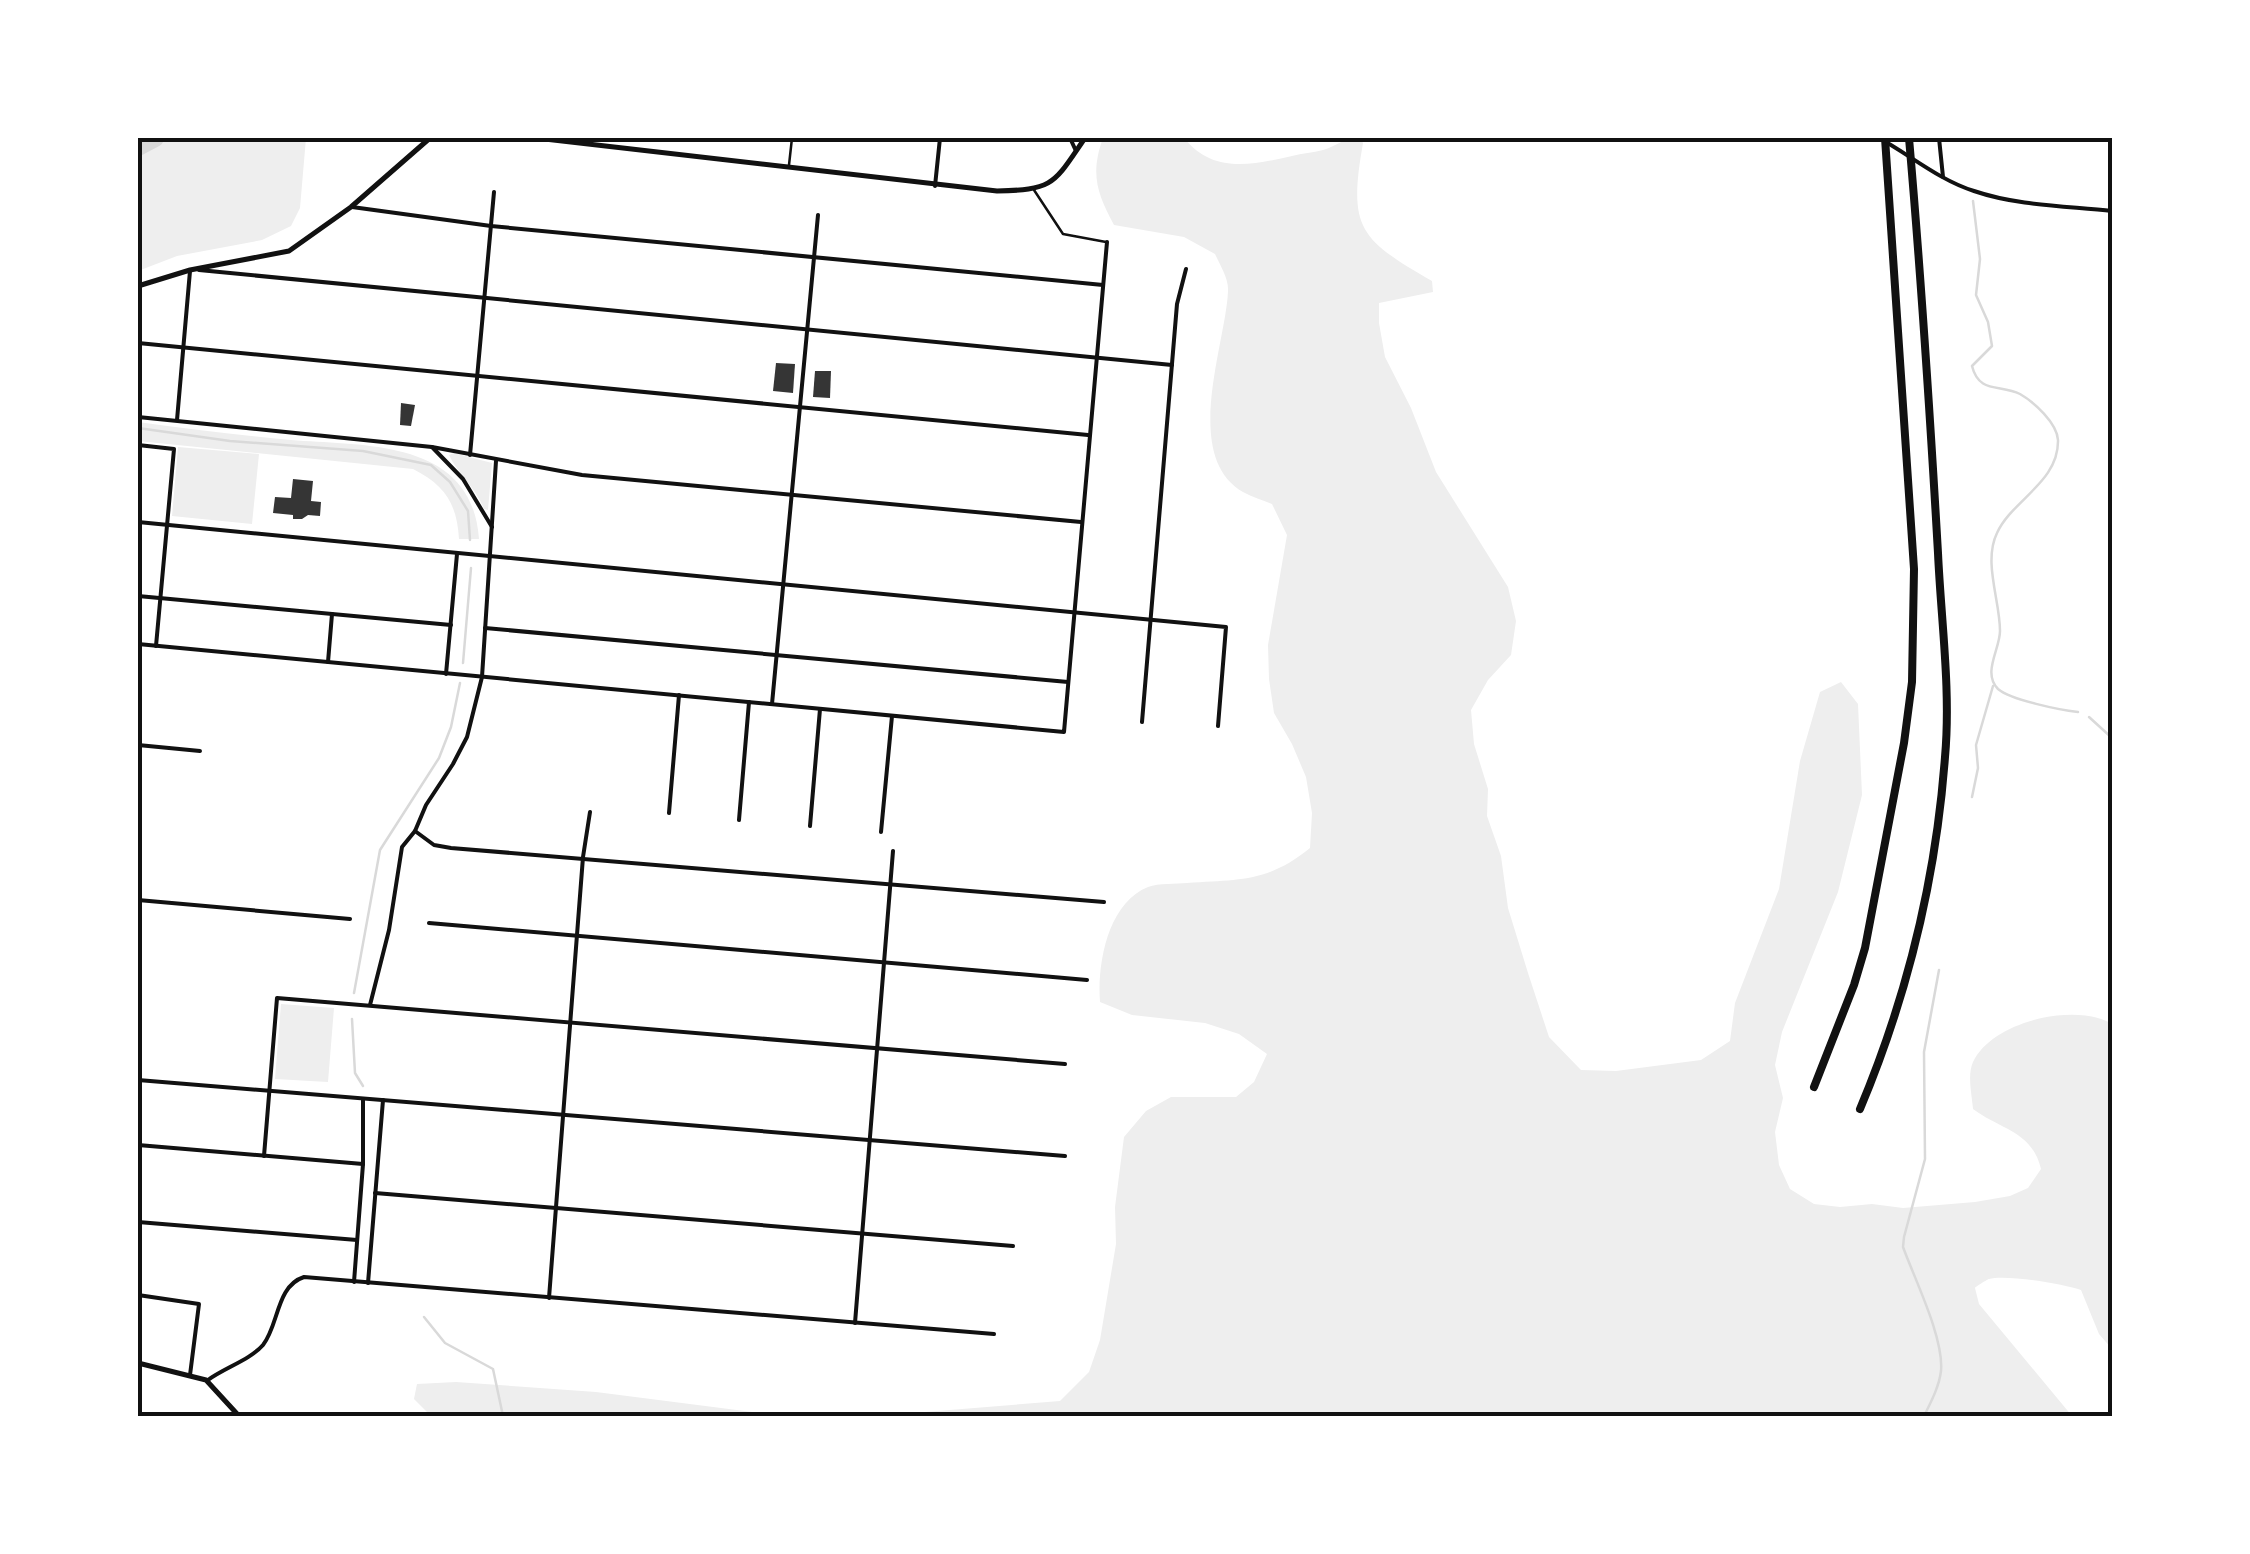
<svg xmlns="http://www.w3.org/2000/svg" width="2250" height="1554" font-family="Montserrat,sans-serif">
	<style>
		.green { fill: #eee }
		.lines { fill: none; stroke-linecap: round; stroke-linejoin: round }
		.stream { stroke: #d9d9d9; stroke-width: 2.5 }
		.river { stroke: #d9d9d9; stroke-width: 18 }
		.building { fill: #353535 }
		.service { stroke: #111; stroke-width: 2.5 }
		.minor { stroke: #111; stroke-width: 4 }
		.tertiary { stroke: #111; stroke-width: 5 }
		.motorway { stroke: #111; stroke-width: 8 }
		.neatline { fill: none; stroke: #111; stroke-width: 4 }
	</style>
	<rect width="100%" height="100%" fill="#fff"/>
	<g class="green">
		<path d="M138 138H306L300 208 291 226 262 240 177 256 138 271Z"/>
		<path d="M1103 138H1184C1213 174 1252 165 1292 156 1302 153 1313 153 1323 150 1337 146 1345 137 1360 138L1363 143C1348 228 1359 239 1432 281L1433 292 1379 303V323L1385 357 1411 408 1436 472 1508 587 1516 621 1511 655 1488 680 1471 710 1474 744 1488 789 1487 816 1501 856 1508 908 1528 973 1549 1037 1581 1070 1616 1071 1701 1060 1730 1041 1735 1003 1779 889 1800 761 1820 692 1841 682 1858 704 1862 795 1838 892 1782 1032 1775 1065 1783 1098 1775 1132 1779 1165 1790 1189 1814 1204 1840 1207 1872 1204 1903 1208 1975 1202 2010 1196 2028 1188 2041 1169C2032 1131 2001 1130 1973 1109 1972 1095 1967 1075 1973 1062 1992 1021 2076 1002 2112 1024V1349L2099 1334 2081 1290C2064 1284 2005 1274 1989 1279 1988 1279 1975 1287 1975 1288L1979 1304 2072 1416H875L1060 1401 1089 1372 1100 1340 1116 1244 1115 1207 1124 1137 1146 1111 1171 1097H1236L1254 1082 1267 1054 1239 1034 1205 1023 1132 1015 1100 1002C1097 963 1108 903 1148 887 1159 883 1176 884 1187 883 1239 879 1267 883 1310 848L1312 813 1306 777 1292 744 1274 713 1269 679 1268 645 1287 535 1272 504C1263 500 1252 497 1243 492 1181 456 1226 344 1228 291 1229 279 1220 265 1215 254L1184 237 1114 225C1097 193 1090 174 1103 138Z"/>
		<path d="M138 422C189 429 240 435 291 440 366 446 472 439 479 539H459C457 504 445 485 413 469L138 441Z"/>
		<path d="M178 447 259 454 252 524 172 516Z"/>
		<path d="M454 453 492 463 488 510 484 509C476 488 458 474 449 455Z"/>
		<path d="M281 1004 334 1008 328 1082 275 1079Z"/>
		<path d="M456 1382 596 1392 784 1416H431L414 1399 417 1384Z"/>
	</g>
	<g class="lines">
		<g class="stream">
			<path d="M1973 201 1980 259 1976 295 1988 322 1992 346 1972 366C1979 394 2000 384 2020 394 2034 402 2057 423 2058 440 2059 482 2012 500 1997 533 1983 562 2000 600 2000 631 2000 649 1982 673 1998 689 2011 700 2060 710 2078 712"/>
			<path d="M138 428 230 441 363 451 431 465 450 482 468 511 470 540"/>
			<path d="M463 663 471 568"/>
			<path d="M2089 717 2112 738"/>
			<path d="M1972 797 1978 768 1976 745 1993 686"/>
			<path d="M354 993 380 850 439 758 451 727 460 683"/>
			<path d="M352 1019 355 1073 363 1086"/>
			<path d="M424 1317 445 1343 493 1369 503 1416"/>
			<path d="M1924 1416C1931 1402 1939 1387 1941 1371 1944 1338 1915 1280 1903 1247L1904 1237 1925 1159 1924 1052 1939 970"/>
		</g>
		<path class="river" d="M138 147 155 138"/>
	</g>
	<g class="building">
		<path d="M776 363 795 364 793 393 773 391Z"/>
		<path d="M815 371H831L830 398 813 397Z"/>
		<path d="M401 403 415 405 411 426 400 425Z"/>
		<path d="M293 479 313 481 311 501 321 502 320 516 308 515 302 519H293V515L273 513 275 497 291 498Z"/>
	</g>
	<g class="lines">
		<g class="service">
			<path d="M789 165 792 138"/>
			<path d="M1034 190 1063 234 1106 242"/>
		</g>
		<g class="minor">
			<path d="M1070 138 1076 151"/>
			<path d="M1879 138C1910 155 1939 180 1974 191 2018 206 2067 206 2112 211"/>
			<path d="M1939 138 1943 177"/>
			<path d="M935 186 940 138"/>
			<path d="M352 207 491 226 1103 285"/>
			<path d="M199 270 1172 365"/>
			<path d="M138 343 1088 435"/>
			<path d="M138 417 432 447 582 475 1081 522"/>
			<path d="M177 420 190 271"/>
			<path d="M138 445 174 449 156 646"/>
			<path d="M432 447 463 479 492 527"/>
			<path d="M470 455 494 192"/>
			<path d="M138 522 1226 627 1218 726"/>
			<path d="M138 596 451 625"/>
			<path d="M485 628 1068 682"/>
			<path d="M138 644 1064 732 1107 242"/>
			<path d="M328 662 332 614"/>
			<path d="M446 674 457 554"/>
			<path d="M772 704 818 215"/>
			<path d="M1142 722 1177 304 1186 269"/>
			<path d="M138 745 200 751"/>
			<path d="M669 813 679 695"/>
			<path d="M739 820 749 702"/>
			<path d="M810 826 820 709"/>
			<path d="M415 831 434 845 451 848 1104 902"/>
			<path d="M881 832 892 716"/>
			<path d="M138 900 350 919"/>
			<path d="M429 923 1087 980"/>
			<path d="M370 1005 389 930 402 847 415 831 426 805 453 764 467 737 482 677 496 461"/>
			<path d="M138 1080 1065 1156"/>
			<path d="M138 1145 363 1164"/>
			<path d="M264 1156 277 998 1065 1064"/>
			<path d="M375 1193 1013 1246"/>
			<path d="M138 1222 357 1240"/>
			<path d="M354 1282 363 1164V1099"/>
			<path d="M368 1283 383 1100"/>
			<path d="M138 1295 199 1304 190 1375"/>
			<path d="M549 1298 583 857 590 812"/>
			<path d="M855 1323 893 851"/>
			<path d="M208 1380C224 1368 250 1360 263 1345 279 1325 276 1286 304 1277L994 1334"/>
		</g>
		<g class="tertiary">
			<path d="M536 138 997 191C1055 190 1054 183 1085 138"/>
			<path d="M138 286 190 270 289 251 351 207 430 138"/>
			<path d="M138 1363 206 1380 239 1416"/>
		</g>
		<g class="motorway">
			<path d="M1814 1087 1854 985 1865 948 1904 743 1912 682 1914 569 1885 138"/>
			<path d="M1860 1109C1907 997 1936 878 1945 757 1951 690 1941 620 1938 553 1930 414 1921 276 1909 138"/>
		</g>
	</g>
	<rect width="2250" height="1554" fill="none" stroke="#ffffff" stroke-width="280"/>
	<rect x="140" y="140" width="1970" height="1274" class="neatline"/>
</svg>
